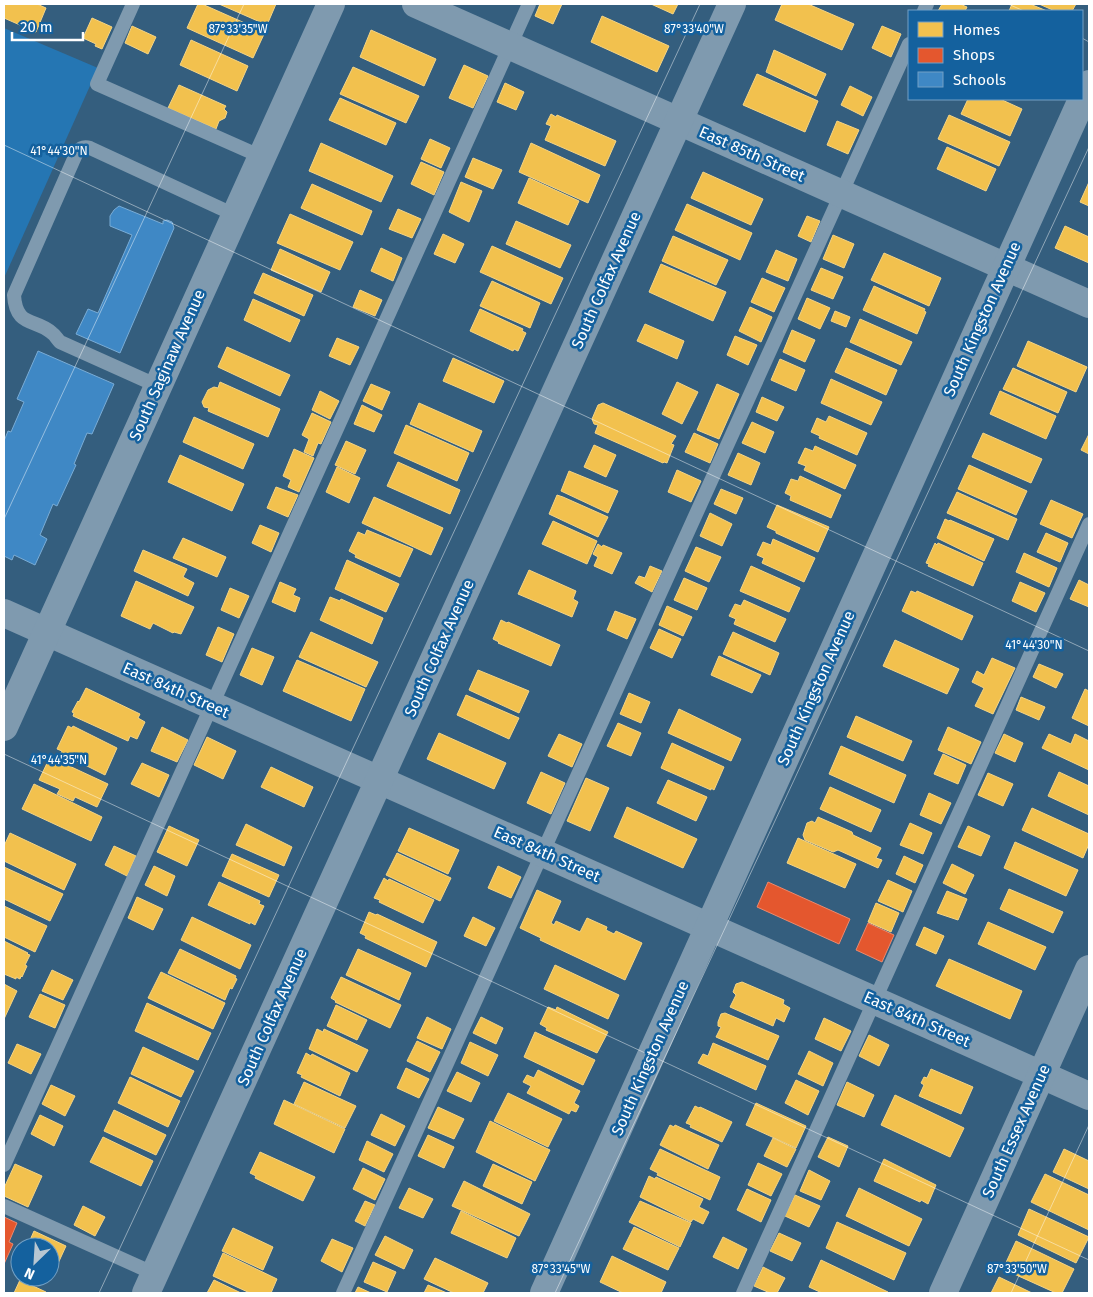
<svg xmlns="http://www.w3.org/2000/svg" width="1093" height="1297" font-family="'Fira Sans',sans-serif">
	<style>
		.green { fill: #2576b3 }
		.homes { fill: #f2c14e; stroke: #f6d483 }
		.shops { fill: #e4572e; stroke: #ec896d }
		.schools { fill: #3f88c5; stroke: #79acd6 }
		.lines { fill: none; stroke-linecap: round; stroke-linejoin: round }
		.lane { stroke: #7f9aaf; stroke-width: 14 }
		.street { stroke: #7f9aaf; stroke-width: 28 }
		.ticks { fill: none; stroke: #fff; stroke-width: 1; stroke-opacity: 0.45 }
		.labels { text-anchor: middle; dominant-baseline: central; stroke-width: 5; stroke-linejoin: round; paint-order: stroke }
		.street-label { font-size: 16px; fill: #fff; stroke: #14619e }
		.ticks-label { font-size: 12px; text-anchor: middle; fill: #fff; stroke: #14619e; stroke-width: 5; stroke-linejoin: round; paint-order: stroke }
	</style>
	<rect width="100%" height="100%" fill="#345e7e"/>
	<path class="green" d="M4 28 98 68 4 278Z"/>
	<g class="homes">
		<path d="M4 4H37L46 8 36 32 4 18Z"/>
		<path d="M198 4H202L265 32 253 58 187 28Z"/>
		<path d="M219 4H276L267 25Z"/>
		<path d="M540 4H562L553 24 535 16Z"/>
		<path d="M651 4H678L673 14Z"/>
		<path d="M782 4H808L854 24 842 50 775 20Z"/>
		<path d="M942 4H960L967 7 965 11H938Z"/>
		<path d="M1012 4H1030L1047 11H1009Z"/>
		<path d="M1039 4H1076L1072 11H1055Z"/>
		<path d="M602 16 669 46 657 72 591 42Z"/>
		<path d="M92 18 112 27 102 49 95 46 96 44 83 38Z"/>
		<path d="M132 26 156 37 148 54 125 43Z"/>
		<path d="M882 26 901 34 891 57 872 48Z"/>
		<path d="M371 30 436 59 424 86 360 57Z"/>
		<path d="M191 40 248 66 237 91 180 65Z"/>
		<path d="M774 50 826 74 816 96 766 72Z"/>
		<path d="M464 65 488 76 473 108 449 98Z"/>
		<path d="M353 67 419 96 406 123 340 94Z"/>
		<path d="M757 74 818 101 805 132 743 105Z"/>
		<path d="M505 83 524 92 516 110 497 102Z"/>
		<path d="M179 85 226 106 224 109 227 112 225 118 219 121 216 129 168 108Z"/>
		<path d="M850 86 872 97 863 116 841 105Z"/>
		<path d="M340 98 396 123 386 145 329 120Z"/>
		<path d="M968 99H1000L1022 109 1010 136 961 114Z"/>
		<path d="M551 114 556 117 557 115 616 141 605 166 545 140 551 126 546 124Z"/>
		<path d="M949 115 1010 142 999 166 938 139Z"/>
		<path d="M837 121 859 130 848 154 827 145Z"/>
		<path d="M430 139 450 148 441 168 421 159Z"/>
		<path d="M321 143 393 176 381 202 309 171Z"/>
		<path d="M531 143 600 175 588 203 519 172Z"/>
		<path d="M947 147 996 169 986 191 937 169Z"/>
		<path d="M473 158 502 170 493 189 465 177Z"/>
		<path d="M421 162 444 172 434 195 411 184Z"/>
		<path d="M703 172 763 199 751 225 691 198Z"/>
		<path d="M529 178 579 201 568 225 518 203Z"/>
		<path d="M461 182 482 191 469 222 449 212Z"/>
		<path d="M1089 182V206L1080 202Z"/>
		<path d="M312 184 372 211 362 235 301 208Z"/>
		<path d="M687 204 752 233 740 260 675 230Z"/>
		<path d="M398 209 421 219 412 238 389 229Z"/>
		<path d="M290 214 353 242 340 270 277 243Z"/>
		<path d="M807 216 820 221 811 242 798 236Z"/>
		<path d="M516 221 571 245 560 268 506 244Z"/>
		<path d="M1065 226 1089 237V263L1055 248Z"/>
		<path d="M443 234 464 244 455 263 434 254Z"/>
		<path d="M833 235 854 244 844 268 823 259Z"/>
		<path d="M673 236 728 260 716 285 662 261Z"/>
		<path d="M492 246 563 278 551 304 480 272Z"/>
		<path d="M381 248 402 258 393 281 371 271Z"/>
		<path d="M280 249 330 272 321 292 271 270Z"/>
		<path d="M776 250 797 259 788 281 766 272Z"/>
		<path d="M884 253 941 278 929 306 871 280Z"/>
		<path d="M661 264 726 292 713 321 649 292Z"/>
		<path d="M821 268 843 277 833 299 811 290Z"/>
		<path d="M263 273 313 295 304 316 254 293Z"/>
		<path d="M762 278 785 288 774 312 751 302Z"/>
		<path d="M492 281 540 303 530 328 480 306Z"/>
		<path d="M874 286 925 309 924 311 926 312 917 334 863 310Z"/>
		<path d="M360 290 382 300 375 316 353 307Z"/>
		<path d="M807 298 830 308 820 329 798 319Z"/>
		<path d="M253 299 300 320 290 342 244 320Z"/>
		<path d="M750 307 772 317 761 342 739 331Z"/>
		<path d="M480 309 523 329 522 331 526 333 518 351 514 349 513 351 470 331Z"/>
		<path d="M835 311 850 317 846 327 831 321Z"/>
		<path d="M860 319 912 342 901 365 850 342Z"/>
		<path d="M645 324 684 341 677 359 637 341Z"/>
		<path d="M792 330 815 340 805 362 783 352Z"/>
		<path d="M735 336 757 345 748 365 727 355Z"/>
		<path d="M337 338 359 347 350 365 329 356Z"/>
		<path d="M1028 341 1087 367 1076 392 1017 366Z"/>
		<path d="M227 347 290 375 280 396 218 367Z"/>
		<path d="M846 348 897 370 886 395 835 372Z"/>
		<path d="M453 358 504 381 494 403 443 381Z"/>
		<path d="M780 359 805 370 796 391 771 380Z"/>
		<path d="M1013 368 1067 392 1058 413 1003 389Z"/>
		<path d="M831 379 882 402 871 425 821 403Z"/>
		<path d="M220 382 280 409 268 437 208 411 209 408 204 407 202 402 208 390 214 387 218 388Z"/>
		<path d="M677 382 698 392 682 424 662 414Z"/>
		<path d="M371 384 390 392 382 410 363 401Z"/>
		<path d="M717 384 739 394 719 439 697 430Z"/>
		<path d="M320 391 339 401 330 419 312 410Z"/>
		<path d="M1000 391 1056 416 1046 439 990 414Z"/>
		<path d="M762 397 784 407 777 421 756 412Z"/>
		<path d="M419 403 482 431 473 452 410 424Z"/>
		<path d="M603 403 676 436 671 444 674 445 667 463 664 462 663 463 595 433 598 425 594 424 592 419 598 405Z"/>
		<path d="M362 405 382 415 374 432 354 424Z"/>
		<path d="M312 413 331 422 321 444 318 443 313 456 304 452 309 439 302 435Z"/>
		<path d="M829 416 867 433 857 455 819 438 820 436 811 432 817 418 826 422Z"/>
		<path d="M194 417 254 444 243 469 183 442Z"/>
		<path d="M752 422 774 432 765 453 742 443Z"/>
		<path d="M406 425 469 453 457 481 394 453Z"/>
		<path d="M694 433 718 444 710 463 685 452Z"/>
		<path d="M983 433 1042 459 1031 483 972 457Z"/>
		<path d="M1089 434V454L1081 450Z"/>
		<path d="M346 441 366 450 355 474 335 465Z"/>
		<path d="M594 445 616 455 606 477 584 467Z"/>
		<path d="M815 446 856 465 845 489 804 470 806 466 798 463 805 448 813 451Z"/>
		<path d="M294 449 314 458 299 492 288 487 291 480 283 476Z"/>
		<path d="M738 453 760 463 751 485 728 475Z"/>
		<path d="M180 455 244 484 232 511 168 482Z"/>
		<path d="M398 462 460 490 450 514 387 486Z"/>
		<path d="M969 465 1027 491 1016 515 958 489Z"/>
		<path d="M337 467 360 478 349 503 326 492Z"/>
		<path d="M677 470 701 481 691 502 668 492Z"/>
		<path d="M569 471 618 491 608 513 561 491Z"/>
		<path d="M800 476 841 495 831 518 790 500 791 496 785 493 791 479 798 481Z"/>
		<path d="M276 487 298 495 288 517 267 508Z"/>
		<path d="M721 489 743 498 736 514 714 504Z"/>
		<path d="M957 492 1017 519 1008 540 947 513Z"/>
		<path d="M557 495 563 497 608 517 598 537 549 514Z"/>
		<path d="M374 497 443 528 431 555 362 523Z"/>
		<path d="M1051 500 1083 514 1072 538 1040 524Z"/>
		<path d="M777 505 829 527 818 552 776 533V531L767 527Z"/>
		<path d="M710 513 732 524 722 546 700 536Z"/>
		<path d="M945 519 949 521 950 520 994 539 984 561 937 538Z"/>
		<path d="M553 521 597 541 587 564 542 544Z"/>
		<path d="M260 525 279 533 271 552 252 543Z"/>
		<path d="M367 530 413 549 400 577 355 557 356 555 349 551 358 532 365 535Z"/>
		<path d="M1046 533 1068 543 1060 562 1037 552Z"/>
		<path d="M183 538 226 557 217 577 173 558Z"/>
		<path d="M773 539 815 558 804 582 762 563 764 558 757 555 763 542 771 545Z"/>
		<path d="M935 543 937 545 938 543 983 563 973 586 928 566 929 564 926 563Z"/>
		<path d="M598 544 602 547 603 545 622 553 612 574 594 566 598 557 593 554Z"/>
		<path d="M696 547 721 557 709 582 685 571Z"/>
		<path d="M143 550 187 569 183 577 194 583 188 596 134 571Z"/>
		<path d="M1024 553 1057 568 1049 587 1016 572Z"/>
		<path d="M347 560 399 584 386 612 335 589Z"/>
		<path d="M650 566 662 571 652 592 635 583 639 576 645 578Z"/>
		<path d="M751 566 800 588 789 612 740 591Z"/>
		<path d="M529 570 576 591 573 599 578 602 572 617 518 594Z"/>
		<path d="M684 578 707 588 697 610 674 600Z"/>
		<path d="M1079 580 1089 585V607L1070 599Z"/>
		<path d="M136 581 194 607 181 634 174 632 173 633 153 623 150 629 121 616Z"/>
		<path d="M280 582 296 589 293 595 300 598 295 612 272 602Z"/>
		<path d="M1020 582 1045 593 1036 612 1012 601Z"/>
		<path d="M230 588 249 596 239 618 221 610Z"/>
		<path d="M911 591 916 593 917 591 973 616 962 640 902 611Z"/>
		<path d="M330 597 340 601 341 599 383 618 372 644 320 620Z"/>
		<path d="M744 600 786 619 775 642 734 624 736 619 729 616 735 604 741 606Z"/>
		<path d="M667 606 692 617 683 636 659 625Z"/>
		<path d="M615 611 636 619 627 639 607 630Z"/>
		<path d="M501 620 507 623 508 622 560 645 551 666 498 643 499 642 493 639Z"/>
		<path d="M218 627 234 634 222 662 206 655Z"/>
		<path d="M659 629 681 639 672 658 650 648Z"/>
		<path d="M311 632 378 662 366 687 299 657Z"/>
		<path d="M733 632 779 653 770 675 723 654Z"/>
		<path d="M895 640 959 669 947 694 883 666Z"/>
		<path d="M252 648 274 657 262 685 240 675Z"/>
		<path d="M719 656 761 675 752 693 711 675Z"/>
		<path d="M992 658 1015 668 993 714 975 706 984 688 972 682 977 671 984 675Z"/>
		<path d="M297 660 365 689 351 721 283 691Z"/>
		<path d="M1039 664 1063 674 1056 688 1033 677Z"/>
		<path d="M478 670 529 691 519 713 469 690Z"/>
		<path d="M86 688 140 714 138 718 145 722 137 739 130 736 128 741 73 716 74 713 72 712 78 701 79 702Z"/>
		<path d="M1085 689 1089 691V726L1072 718Z"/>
		<path d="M629 693 650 702 641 723 620 714Z"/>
		<path d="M466 695 519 718 509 739 457 715Z"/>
		<path d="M1021 697 1045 707 1039 720 1016 710Z"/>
		<path d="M679 709 741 739 731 761 668 733Z"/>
		<path d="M856 716 912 741 903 761 847 737Z"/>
		<path d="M618 723 641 733 631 756 607 746Z"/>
		<path d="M68 726 72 728 73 726 117 748 105 775 61 753 62 751 57 749Z"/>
		<path d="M162 727 188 740 177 762 151 751Z"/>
		<path d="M948 727 981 742 971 764 938 750Z"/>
		<path d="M439 733 506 763 494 789 427 759Z"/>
		<path d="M559 734 582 744 572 767 548 756Z"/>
		<path d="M1004 734 1023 743 1015 762 995 753Z"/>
		<path d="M1049 734 1071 744 1075 734 1089 741V770L1042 748Z"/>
		<path d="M207 737 236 751 223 779 194 765Z"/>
		<path d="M672 743 724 767 714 790 711 788V790L661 768Z"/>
		<path d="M841 746 906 775 894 803 829 774Z"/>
		<path d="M943 754 966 765 958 784 934 774Z"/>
		<path d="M50 757 108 784 97 807 75 797 73 801 57 794 60 789 39 780Z"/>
		<path d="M142 763 169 775 159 797 131 784Z"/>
		<path d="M271 767 313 787 304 807 261 787Z"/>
		<path d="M541 772 565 783 551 814 527 803Z"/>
		<path d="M1059 772 1089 786V815L1048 796Z"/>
		<path d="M988 773 1013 784 1003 806 978 795Z"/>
		<path d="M586 778 609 788 590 831 567 821Z"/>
		<path d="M668 780 707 797 696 821 657 803Z"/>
		<path d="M34 784 102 817 91 841 22 809Z"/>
		<path d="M830 787 881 810 871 832 820 809Z"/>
		<path d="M929 793 951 803 941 824 920 815Z"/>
		<path d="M627 807 697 839 683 868 614 837Z"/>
		<path d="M1032 808 1089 834V844L1083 858 1022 830Z"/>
		<path d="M818 817 852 832 853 835 881 848 876 858 882 860 878 868 838 850 833 852 805 840 803 835 807 823 812 821 815 823Z"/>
		<path d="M910 823 932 833 923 854 900 845Z"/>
		<path d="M246 824 292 847 284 866 236 845Z"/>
		<path d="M169 826 199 840 187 866 157 852Z"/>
		<path d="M968 826 990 836 981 856 958 847Z"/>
		<path d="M409 828 459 850 448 874 398 851Z"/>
		<path d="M10 833 76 864 64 890 4 861V846Z"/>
		<path d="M798 838 856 864 845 888 787 863Z"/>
		<path d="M1015 842 1078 870 1066 896 1004 868Z"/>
		<path d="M114 846 136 856 127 876 105 865Z"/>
		<path d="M397 853 451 878 440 901 386 875Z"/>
		<path d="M232 854 279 875 269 897 222 876Z"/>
		<path d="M904 856 923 865 915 883 896 874Z"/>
		<path d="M952 864 974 875 965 894 943 883Z"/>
		<path d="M154 866 175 876 167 896 145 885Z"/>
		<path d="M498 866 521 877 511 898 488 888Z"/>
		<path d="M4 867 63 894 50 921 4 899Z"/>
		<path d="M384 878 388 881 389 879 434 900 423 923 379 902 380 900 374 898Z"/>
		<path d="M888 880 912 891 903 912 878 901Z"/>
		<path d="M219 882 260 901 259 904 264 906 255 925 250 922V924L208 905Z"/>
		<path d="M1009 889 1063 912 1053 933 1000 909Z"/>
		<path d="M537 890 561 901 551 923 554 925 556 921 580 932 587 918 607 927 606 930 614 934 616 931 642 943 625 980 540 940 541 938 520 928Z"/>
		<path d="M947 891 967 899 958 920 937 913Z"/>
		<path d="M137 897 163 909 153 930 128 918Z"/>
		<path d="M876 903 899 913 891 932 868 922Z"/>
		<path d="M4 906 47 926 35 952 4 937Z"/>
		<path d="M369 912 376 915 377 914 437 942 426 967 365 938 366 936 360 933Z"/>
		<path d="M192 917 251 945 240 969 181 940Z"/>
		<path d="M473 917 495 928 486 946 464 936Z"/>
		<path d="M988 922 1046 947 1035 970 978 944Z"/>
		<path d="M924 927 944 936 936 954 916 945Z"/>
		<path d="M4 941 28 953 27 954 30 955 25 965 27 966 22 977 21 976 20 979 16 977V979L4 974Z"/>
		<path d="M180 949 236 976 235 978 237 979 232 989 230 988 225 1000 168 973Z"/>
		<path d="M358 949 411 973 399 1000 346 975Z"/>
		<path d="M949 959 1022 991 1010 1019 936 986Z"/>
		<path d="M555 965 619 995 608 1019 544 989Z"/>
		<path d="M52 970 73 980 63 1000 42 991Z"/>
		<path d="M161 972 225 1003 213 1029 148 998Z"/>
		<path d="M341 977 401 1005 390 1028 335 1002 336 1001 331 998Z"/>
		<path d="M742 982 784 1000 783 1004 790 1008 784 1022 776 1018 773 1026 730 1007 736 995 733 992 736 984Z"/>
		<path d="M4 984 17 991 4 1019Z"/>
		<path d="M40 994 65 1005 55 1028 29 1017Z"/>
		<path d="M147 1003 211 1033 198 1060 135 1031Z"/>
		<path d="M336 1005 367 1020 357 1040 327 1026Z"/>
		<path d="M548 1007 556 1010 557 1007 608 1032 597 1053 546 1030 547 1028 540 1024Z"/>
		<path d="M725 1013 779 1036 768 1060 716 1037 721 1027 718 1026V1022L721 1014Z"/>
		<path d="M427 1017 451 1029 442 1049 417 1038Z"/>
		<path d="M481 1017 503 1028 496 1044 473 1033Z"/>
		<path d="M824 1018 851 1031 841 1051 815 1039Z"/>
		<path d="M317 1029 323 1032 324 1029 368 1050 357 1072 309 1049Z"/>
		<path d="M535 1032 595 1060 583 1085 524 1057Z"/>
		<path d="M869 1035 889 1045 879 1066 859 1056Z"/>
		<path d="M417 1041 440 1052 430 1072 407 1061Z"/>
		<path d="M470 1042 498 1055 488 1076 461 1063Z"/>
		<path d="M713 1043 766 1066 756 1090 698 1063 703 1054 708 1056Z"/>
		<path d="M17 1044 41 1054 31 1074 8 1063Z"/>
		<path d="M143 1047 194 1071 181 1097 131 1074Z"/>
		<path d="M809 1051 833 1063 823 1086 798 1074Z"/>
		<path d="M306 1053 311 1056 312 1054 350 1073 340 1096 301 1077 302 1075 297 1073Z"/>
		<path d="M406 1068 429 1079 419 1098 397 1088Z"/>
		<path d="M931 1069 973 1087 961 1114 919 1096 924 1085 921 1083 924 1077 927 1078Z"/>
		<path d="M538 1070 580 1091 574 1103 579 1106 576 1112 571 1110 569 1114 527 1093 531 1086 523 1082 527 1075 534 1078Z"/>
		<path d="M457 1072 480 1083 471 1102 447 1091Z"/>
		<path d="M130 1077 180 1101 168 1127 118 1103Z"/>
		<path d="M796 1080 819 1091 808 1115 785 1103Z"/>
		<path d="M304 1082 356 1106 345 1128 294 1104Z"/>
		<path d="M847 1082 874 1095 864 1117 837 1105Z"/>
		<path d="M51 1085 75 1096 65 1116 42 1104Z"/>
		<path d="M508 1093 562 1119 548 1147 494 1121Z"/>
		<path d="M895 1095 964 1128 950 1157 881 1125Z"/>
		<path d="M284 1100 345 1129 334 1153 274 1124Z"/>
		<path d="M756 1103 806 1126 796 1148 746 1125Z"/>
		<path d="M695 1106 699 1108 700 1107 732 1122 722 1142 690 1127 691 1125 686 1123Z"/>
		<path d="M438 1107 464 1119 454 1139 428 1128Z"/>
		<path d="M114 1110 166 1135 156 1155 104 1131Z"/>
		<path d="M381 1114 405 1126 395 1146 371 1135Z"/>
		<path d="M40 1115 63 1126 54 1146 31 1134Z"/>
		<path d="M490 1121 550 1150 535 1181 476 1152Z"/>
		<path d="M670 1125 674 1127 675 1125 719 1145 708 1169 660 1145Z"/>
		<path d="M428 1135 454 1147 444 1168 418 1156Z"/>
		<path d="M103 1137 153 1161 141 1186 90 1162Z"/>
		<path d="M828 1137 848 1146 839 1167 818 1157Z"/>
		<path d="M773 1138 796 1149 787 1167 764 1156Z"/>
		<path d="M367 1141 393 1154 384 1172 359 1160Z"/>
		<path d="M660 1149 720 1177 710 1200 657 1175 658 1173 650 1169Z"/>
		<path d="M1064 1149 1089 1161V1189L1053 1172Z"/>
		<path d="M260 1152 315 1177 303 1201 255 1178 256 1176 250 1173Z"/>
		<path d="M884 1159 936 1185 928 1204 921 1200 920 1202 874 1181Z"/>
		<path d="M758 1163 782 1174 771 1196 748 1185Z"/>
		<path d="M15 1164 42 1176 28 1207 4 1196V1188Z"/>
		<path d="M493 1164 532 1182 522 1204 483 1186Z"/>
		<path d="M363 1168 385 1179 375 1200 353 1189Z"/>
		<path d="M809 1170 830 1181 821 1200 800 1191Z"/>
		<path d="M1045 1174 1089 1195V1230L1031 1202Z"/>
		<path d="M649 1176 655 1179 656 1177 703 1199 699 1207 709 1212 703 1224 693 1219 691 1222 640 1197Z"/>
		<path d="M464 1181 530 1214 519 1236 452 1206Z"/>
		<path d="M409 1188 433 1199 423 1218 399 1208Z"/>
		<path d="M859 1188 922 1219 909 1246 846 1216Z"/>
		<path d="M747 1189 771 1200 761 1222 737 1210Z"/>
		<path d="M795 1195 820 1206 809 1227 785 1216Z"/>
		<path d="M365 1201 375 1205 365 1226 355 1221Z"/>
		<path d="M640 1201 691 1223 680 1247 629 1222Z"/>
		<path d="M83 1206 105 1217 95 1236 74 1225Z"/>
		<path d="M1029 1209 1089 1237 1076 1263 1018 1235Z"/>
		<path d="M461 1211 516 1238 507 1258 451 1233Z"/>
		<path d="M837 1222 906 1253 894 1280 826 1248Z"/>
		<path d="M634 1227 679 1248 668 1270 623 1249Z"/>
		<path d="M233 1228 273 1247 263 1270 222 1251Z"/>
		<path d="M34 1231 66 1246 55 1270 50 1267V1247H27Z"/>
		<path d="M779 1233 801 1243 792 1261 770 1251Z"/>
		<path d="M385 1236 413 1250 404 1269 375 1255Z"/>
		<path d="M723 1237 747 1249 738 1269 713 1257Z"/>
		<path d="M332 1239 353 1248 342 1272 321 1261Z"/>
		<path d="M1016 1241 1074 1269 1062 1293H1056L1003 1269Z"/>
		<path d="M223 1253 277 1279 271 1293H250L213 1276Z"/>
		<path d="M612 1256 666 1282 661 1293H623L600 1282Z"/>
		<path d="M435 1258 488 1283 483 1293H454L424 1279Z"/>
		<path d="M821 1260 888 1292 887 1293H822L809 1287Z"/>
		<path d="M373 1262 396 1272 387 1292 364 1282Z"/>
		<path d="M763 1267 785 1278 777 1293H770L754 1286Z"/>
		<path d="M999 1277 1032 1293H991Z"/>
		<path d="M20 1280 46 1292 45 1293H14Z"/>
		<path d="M214 1280 241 1293H207Z"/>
		<path d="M428 1285 447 1293H424Z"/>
		<path d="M358 1287 371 1293H355Z"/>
	</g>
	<g class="shops">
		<path d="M768 882 850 919 839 944 757 907Z"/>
		<path d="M868 923 894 935 882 962 856 950Z"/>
		<path d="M4 1217 17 1223 9 1242 13 1244 4 1264Z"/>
	</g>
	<g class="schools">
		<path d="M119 206 163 224V221L167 220 172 222 174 228 120 353 76 334 88 309 98 313 132 235 110 226V216L114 210Z"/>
		<path d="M38 351 114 384 92 434 87 433 74 464 76 465 57 506 53 504 40 535 47 539 35 565 14 555 12 560 4 556V441L8 431 11 432 24 402 17 399Z"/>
	</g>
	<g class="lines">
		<g class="lane">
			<path d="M133 4 97 84 262 157"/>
			<path d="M924 11 927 4"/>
			<path d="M158 386 60 342C57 339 55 335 52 333 36 318 16 328 14 295L77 152C81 147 84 146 90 148L235 215"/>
			<path d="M4 1165 529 4"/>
			<path d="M4 1206 155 1274"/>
			<path d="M343 1293 909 44"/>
			<path d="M743 1293 1089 524"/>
		</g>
		<g class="street">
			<path d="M416 4 1089 304"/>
			<path d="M4 613 1089 1096"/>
			<path d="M4 727 331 4"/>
			<path d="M146 1293 732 4"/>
			<path d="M544 1293 1089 84"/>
			<path d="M943 1293 1089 969"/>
		</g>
	</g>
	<path class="ticks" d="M1008 4 1024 11M1082 38 1089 42M4 145 1089 651M4 519 244 4M4 754 1089 1260M99 1293 700 4M555 1293 1089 147M1011 1293 1089 1125"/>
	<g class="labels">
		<g class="street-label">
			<text transform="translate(752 154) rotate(24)">East 85th Street</text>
			<text transform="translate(606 280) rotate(-66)">South Colfax Avenue</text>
			<text transform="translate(982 319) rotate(-66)">South Kingston Avenue</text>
			<text transform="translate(167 365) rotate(-66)">South Saginaw Avenue</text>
			<text transform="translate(439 648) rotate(-66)">South Colfax Avenue</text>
			<text transform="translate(816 688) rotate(-66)">South Kingston Avenue</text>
			<text transform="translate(176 690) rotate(24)">East 84th Street</text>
			<text transform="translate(547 854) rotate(24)">East 84th Street</text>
			<text transform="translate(272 1017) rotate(-66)">South Colfax Avenue</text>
			<text transform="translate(917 1019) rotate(24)">East 84th Street</text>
			<text transform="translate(650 1058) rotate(-66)">South Kingston Avenue</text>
			<text transform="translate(1016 1131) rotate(-66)">South Essex Avenue</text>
		</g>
	</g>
	<g class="ticks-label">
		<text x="694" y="33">87°33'40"W</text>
		<text x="238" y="33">87°33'35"W</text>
		<text x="59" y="155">41°44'30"N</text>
		<text x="1034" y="649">41°44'30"N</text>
		<text x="59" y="764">41°44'35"N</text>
		<text x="561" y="1273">87°33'45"W</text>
		<text x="1017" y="1273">87°33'50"W</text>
	</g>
	<rect width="1093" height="1297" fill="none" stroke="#ffffff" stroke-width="10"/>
	<rect x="908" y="10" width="175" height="90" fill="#14619e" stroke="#72a0c5"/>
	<rect x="918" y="22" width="25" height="15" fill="#f2c14e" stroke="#72a0c5"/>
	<text x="953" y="35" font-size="15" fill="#ffffff">Homes</text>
	<rect x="918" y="48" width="25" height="15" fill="#e4572e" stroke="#72a0c5"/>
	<text x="953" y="60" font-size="15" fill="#ffffff">Shops</text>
	<rect x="918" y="72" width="25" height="15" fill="#3f88c5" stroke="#72a0c5"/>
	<text x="953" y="85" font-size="15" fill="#ffffff">Schools</text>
	<g transform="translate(35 1262) rotate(205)"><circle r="24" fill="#14619e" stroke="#72a0c5"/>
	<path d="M0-4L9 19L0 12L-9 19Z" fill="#b8c7d2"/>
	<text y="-8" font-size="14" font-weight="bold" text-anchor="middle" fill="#ffffff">N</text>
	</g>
	<path d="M12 32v8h71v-8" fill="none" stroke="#ffffff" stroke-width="2.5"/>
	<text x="20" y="32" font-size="15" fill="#ffffff" stroke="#14619e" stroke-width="4" paint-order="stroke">20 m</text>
</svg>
